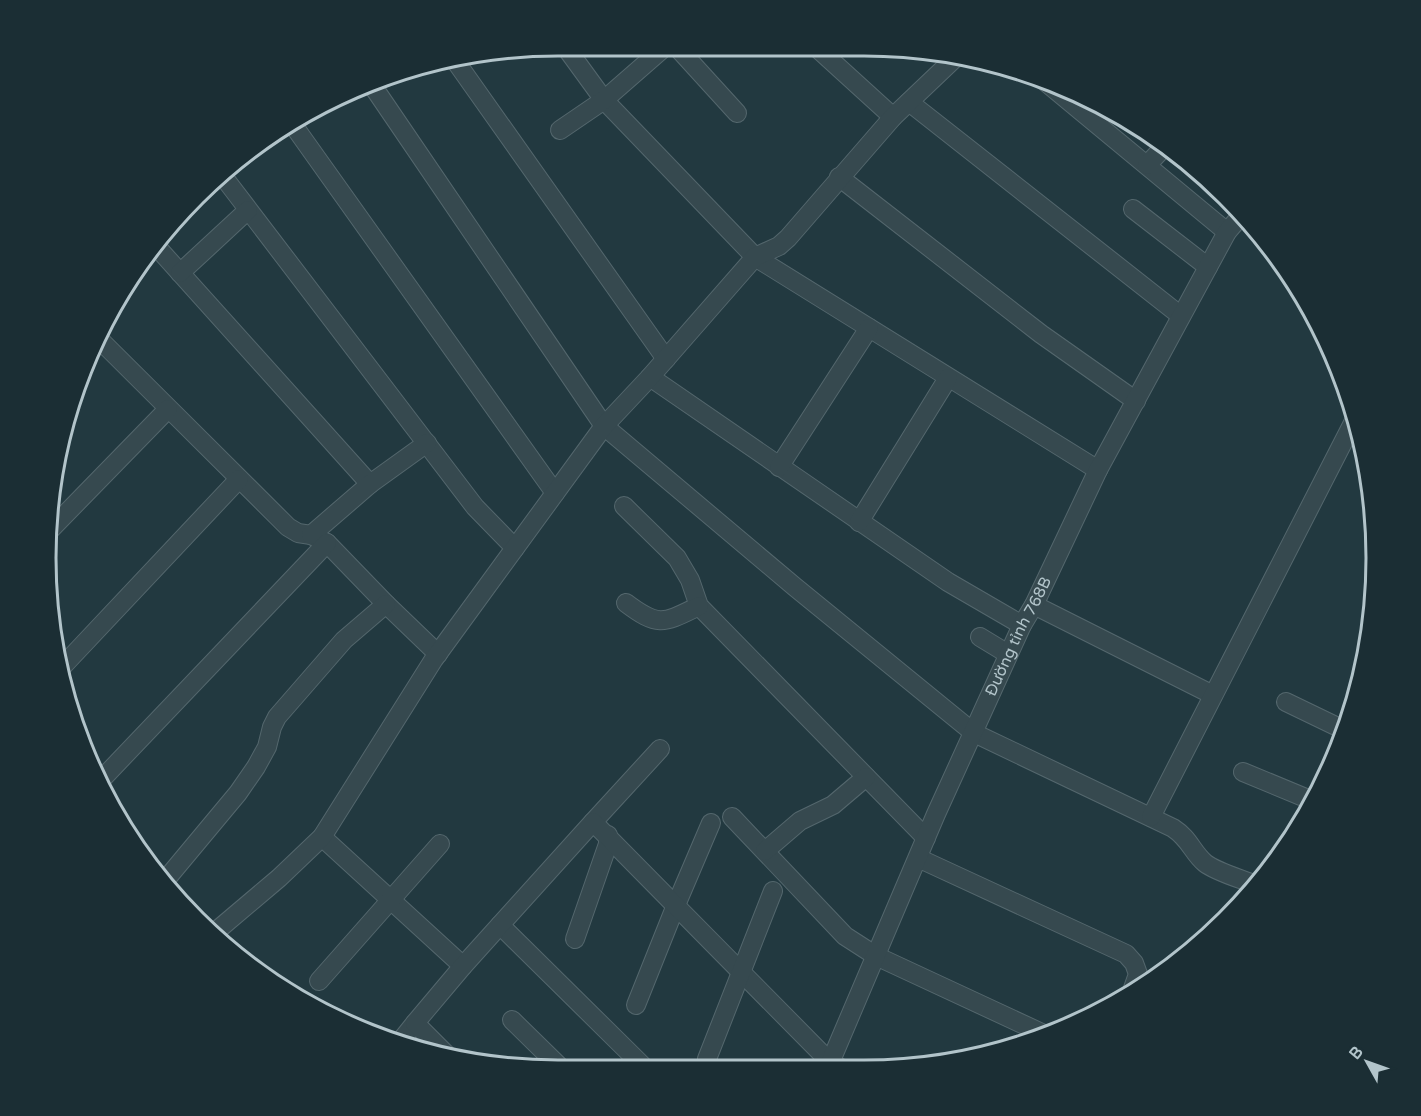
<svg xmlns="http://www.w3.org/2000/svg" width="1421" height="1116" font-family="'Varela Round',sans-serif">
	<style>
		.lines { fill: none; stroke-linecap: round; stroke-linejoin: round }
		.minor-casing { stroke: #54676d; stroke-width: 20 }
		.minor { stroke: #36494f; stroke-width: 18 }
		.labels { text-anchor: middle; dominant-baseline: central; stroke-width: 5; stroke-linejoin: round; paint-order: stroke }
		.street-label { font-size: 16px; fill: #b2c4ca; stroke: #1b2e34 }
		.rim { fill: none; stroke: #b2c4ca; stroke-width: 3 }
	</style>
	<rect width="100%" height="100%" fill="#223940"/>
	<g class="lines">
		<g class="minor-casing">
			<g id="minor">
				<path d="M564 45 604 100 755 257 1098 470"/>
				<path d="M675 45 737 113"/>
				<path d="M815 46 893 117"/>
				<path d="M454 59 666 359"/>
				<path d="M1041 78 1227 232"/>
				<path d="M372 85 604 426 795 587 974 733 1173 828C1190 839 1192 852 1205 863 1216 872 1242 879 1256 885"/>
				<path d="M909 102 1181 316"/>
				<path d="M291 122 555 493"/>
				<path d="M560 130 604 100 667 45"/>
				<path d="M1147 165 1165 146"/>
				<path d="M222 175 475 507 515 548"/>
				<path d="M839 177 1041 334 1136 401"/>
				<path d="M1133 209 1208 267"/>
				<path d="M156 246 370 484"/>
				<path d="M180 273 248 210"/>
				<path d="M98 338 288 527 298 533 311 535 327 543 386 604 438 654"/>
				<path d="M650 377 948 582 1022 625"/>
				<path d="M779 467 869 328"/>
				<path d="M624 506 677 558 690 580 699 606 926 838"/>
				<path d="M859 522 948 378"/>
				<path d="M48 532 168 409"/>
				<path d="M311 535 370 484 427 443"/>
				<path d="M626 603C659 628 664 623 699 606"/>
				<path d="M1034 605 1213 695"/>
				<path d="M980 637 1008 654"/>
				<path d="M60 669 239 479"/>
				<path d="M1286 702 1344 730"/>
				<path d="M1243 772 1313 801"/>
				<path d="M100 781 327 543"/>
				<path d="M732 817 845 936 876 956 1046 1035"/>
				<path d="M1151 817 1355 419"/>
				<path d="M593 822 660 749"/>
				<path d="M322 837 463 966"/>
				<path d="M765 851 800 821 833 805 866 777"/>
				<path d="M918 858 1126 954 1134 963 1138 974 1131 994"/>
				<path d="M163 883 238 793 256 767 267 747 272 727 277 717 344 640 386 604"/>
				<path d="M500 925 648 1071"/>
				<path d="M214 933 279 878 322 837 434 659 604 426 650 377 755 257 779 246 788 238 893 117 955 58"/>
				<path d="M575 939 608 844V835"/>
				<path d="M319 981 440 844"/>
				<path d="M636 1005 676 905 711 823"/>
				<path d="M512 1020 564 1071"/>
				<path d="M399 1043 415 1023"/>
				<path d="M451 1059 415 1023 463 966 593 822 830 1062 844 1070"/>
				<path d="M707 1059 773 891"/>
				<path id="s1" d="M827 1070 936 814 1022 625 1034 605 1098 470 1227 232 1239 218"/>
			</g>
		</g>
		<use href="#minor" class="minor"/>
	</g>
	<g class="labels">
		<g class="street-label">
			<text stroke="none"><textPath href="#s1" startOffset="474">Đường tỉnh 768B</textPath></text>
		</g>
	</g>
	<path d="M0 0H1421V1116H0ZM558 56H864A502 502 0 0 1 1366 558V558A502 502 0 0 1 864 1060H558A502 502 0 0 1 56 558V558A502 502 0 0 1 558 56Z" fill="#1b2e34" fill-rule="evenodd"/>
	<path class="rim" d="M558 56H864A502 502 0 0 1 1366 558V558A502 502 0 0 1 864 1060H558A502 502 0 0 1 56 558V558A502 502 0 0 1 558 56Z"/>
	<g transform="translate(1367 1062) rotate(310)" stroke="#1b2e34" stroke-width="4.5" paint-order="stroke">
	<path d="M0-4.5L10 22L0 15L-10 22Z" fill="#b2c4ca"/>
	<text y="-9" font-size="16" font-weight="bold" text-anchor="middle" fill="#b2c4ca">B</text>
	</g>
</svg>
